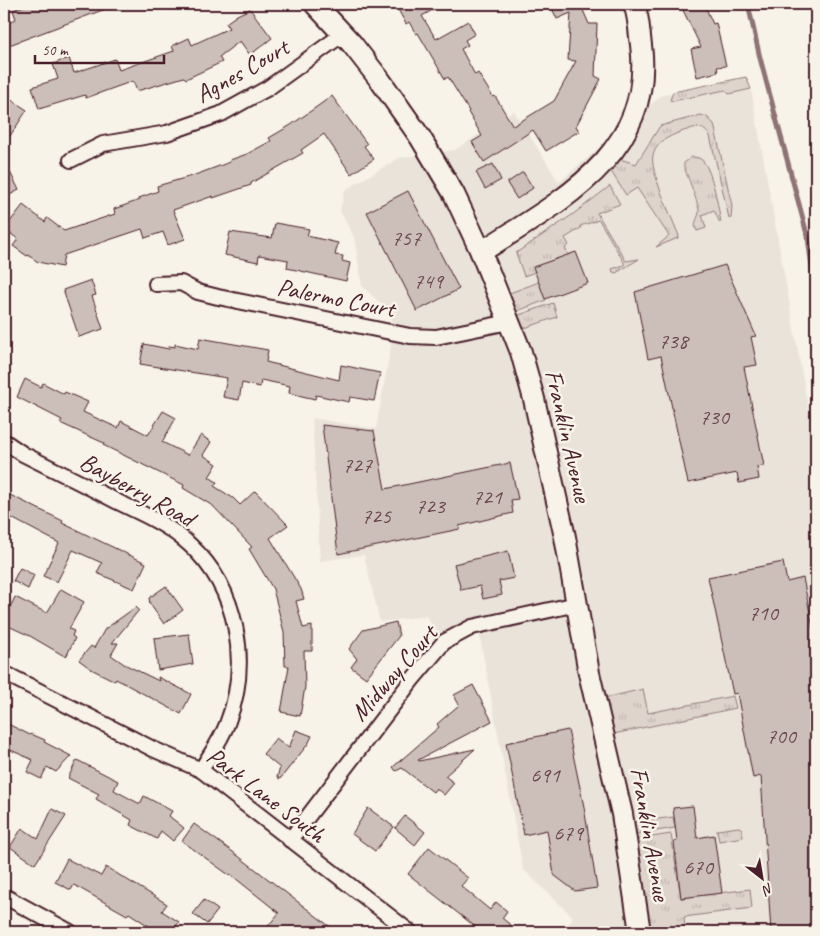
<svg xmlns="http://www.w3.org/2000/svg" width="820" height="936" font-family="Caveat,sans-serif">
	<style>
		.built { fill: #eae3da }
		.grass { fill: url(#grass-tufts); stroke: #947a7c }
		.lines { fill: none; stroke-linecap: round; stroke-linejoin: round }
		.stream { stroke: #8e7275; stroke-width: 5 }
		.building { fill: #ccbfb9; stroke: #4a1f2b }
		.street-casing { stroke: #4a1f2b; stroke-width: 18 }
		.secondary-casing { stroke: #4a1f2b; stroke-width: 24 }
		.street { stroke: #f7f3e8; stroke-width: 14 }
		.secondary { stroke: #f7f3e8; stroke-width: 20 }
		.labels { text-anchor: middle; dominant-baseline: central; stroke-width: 5; stroke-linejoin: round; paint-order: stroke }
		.number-label { font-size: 22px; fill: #6a474e }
		.street-label { font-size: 25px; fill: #4a1f2b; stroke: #f7f3e8 }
	</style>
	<defs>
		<pattern id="grass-tufts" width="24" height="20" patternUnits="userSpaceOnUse" patternTransform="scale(1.25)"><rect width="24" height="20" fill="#ded4cc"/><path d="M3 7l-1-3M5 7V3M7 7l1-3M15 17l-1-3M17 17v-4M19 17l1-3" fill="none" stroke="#c0b6af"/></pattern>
	</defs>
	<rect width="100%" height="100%" fill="#f7f3e8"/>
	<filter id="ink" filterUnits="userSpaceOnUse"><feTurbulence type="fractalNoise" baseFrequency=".02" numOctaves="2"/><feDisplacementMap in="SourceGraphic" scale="10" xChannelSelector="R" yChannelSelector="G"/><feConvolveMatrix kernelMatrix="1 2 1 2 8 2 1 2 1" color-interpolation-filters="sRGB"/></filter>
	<g filter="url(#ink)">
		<path class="built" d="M746 77 751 89 816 452V932H564L573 917 523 869 477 622 442 639 426 616 380 622 364 555 320 561 312 418 376 429 391 346V313L362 286 354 237 340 211 345 190 399 158 455 150 514 111 559 182 662 95Z"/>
		<g class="grass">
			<path d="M746 77 751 89 729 94 725 90 673 101 670 100 673 92Z"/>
			<path d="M701 115 707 117 714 124 732 206 731 219 729 218 710 136C703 126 697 126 687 130 674 134 657 140 653 155 649 170 673 220 679 236L678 238 656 247 669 236 637 188 626 195 605 162 610 156 636 164 660 126Z"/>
			<path d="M692 157C697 157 700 158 703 161 713 173 718 207 721 222L720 223 714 210 702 215 706 228 697 231C692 222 699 219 699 211 699 205 687 175 684 167V163Z"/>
			<path d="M610 186 620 204 597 213 626 261 639 259 616 273 613 272 612 269 624 265V262L599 220 580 226 581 228 565 238 569 245 565 248 568 255 534 267 535 272 524 276 516 253 572 215Z"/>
			<path d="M539 282 546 300 507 315 499 297Z"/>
			<path d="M553 303 557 317 513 332 508 319Z"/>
			<path d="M643 689 648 713 733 696 736 708 604 736 596 700Z"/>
			<path d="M673 817 675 828 625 836 623 824Z"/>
			<path d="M739 827 742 829 743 837 719 841 717 830Z"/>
			<path d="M671 834 681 898 750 889 752 908 684 917 685 932H639L626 841Z"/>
		</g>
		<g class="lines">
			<path class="stream" d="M748 4 760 58 808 238 816 296"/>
		</g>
		<g class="building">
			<path d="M29 4H116V5L4 47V24L16 19 13 10Z"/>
			<path d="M395 4H443L422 16 436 39 468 21 475 34 465 40 468 45 461 49 475 75 478 73 493 97 495 96 513 126 554 101 576 61 568 60 571 13 557 19 550 4H591L582 8 589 24H597L595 76 601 79 576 126 579 131 546 151 533 130 484 162 472 142 482 136 468 112 469 111 448 77 445 79 418 33 416 34 409 22 406 24Z"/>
			<path d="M680 4H704L713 24 716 23 726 66 717 67 718 72 697 77 691 49 701 47Z"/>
			<path d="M250 9 272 38 250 55 240 41 219 57 222 62 186 79 184 77 137 91 133 81 86 98 85 95 39 109 32 87 58 79 53 64 69 58 74 73 115 59 119 70 174 51 172 46 189 38 192 45 229 28 226 23 237 15Z"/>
			<path d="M4 95 27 110 4 145Z"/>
			<path d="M332 96 367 144 364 146 374 159 351 174 324 134 301 150 303 153 251 183V185L213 198V196L173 210 185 239 168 245 163 232 145 238 142 229 64 255 62 267 38 262 28 255 27 256 13 246 18 239 7 231 8 229 6 227 23 205 45 222 47 218 64 231 115 214 114 209 140 200 139 198 158 191 157 186 195 175 230 162V160L247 154 271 141 269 138 291 125Z"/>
			<path d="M4 160 19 190 4 198Z"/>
			<path d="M493 164 501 180 485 189 476 172Z"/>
			<path d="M523 172 533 188 517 199 507 183Z"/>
			<path d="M408 191 459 289 417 311 367 212Z"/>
			<path d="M275 223 309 229 307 236 338 243 335 255 343 256 342 261 350 263 346 281 287 268 288 260 259 255 258 262 225 255 230 232 272 238Z"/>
			<path d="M576 252 588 283 545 299 533 267Z"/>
			<path d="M725 265 756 336 751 337 757 365 744 367 764 466 757 467 759 479 739 483 737 473 688 483 661 356 648 359 635 292Z"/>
			<path d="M91 280 96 295 92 296 103 329 79 337 63 290Z"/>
			<path d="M200 338 268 350 266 362 339 380 341 365 380 373 374 401 350 397 349 402 316 395 315 399 289 393 290 386 261 380 260 387 242 383 239 400 223 397 227 378 140 364 144 344 169 349V346L175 347V344L198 349Z"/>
			<path d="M25 379 41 387 43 383 64 394 65 392 88 402 83 412 118 428 121 421 148 435 163 411 176 418 162 442 188 455 201 435 211 442 203 455 217 464 209 477 217 482 214 486 233 498 240 505 255 491 288 525 270 538 301 589 304 599 296 601 303 628 312 626V651H304L305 687 300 716 281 712 289 666H285L284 632 273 589 249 549 252 547 213 506 183 488 184 485 103 445 104 443 60 423 62 420 17 397Z"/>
			<path d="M322 425 374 431 385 489 510 463 518 499 511 500 513 513 459 526 460 529 338 554Z"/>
			<path d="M4 492 63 521 62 523 146 563 134 589 97 573 102 563 73 550 57 582 43 576 59 543 4 514Z"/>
			<path d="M508 551 514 578 499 581 502 595 483 599 480 586 461 590 454 564Z"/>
			<path d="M783 562 787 582 803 578 816 643V932H771L761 776 753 778 737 693 733 694 708 577Z"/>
			<path d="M20 568 34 575 28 589 13 581Z"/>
			<path d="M166 586 183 610 164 624 150 604 149 598Z"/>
			<path d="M61 589 84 602 69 629 74 631 72 636 75 638 66 657 30 636 4 624V620L15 597 47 613Z"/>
			<path d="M136 607 139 610 112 643H118L111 655 124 664 159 681 158 677 191 694 181 714 116 679 115 681 91 669 79 660 91 646 94 648 105 629Z"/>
			<path d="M396 622 399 636 366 678 351 667 357 659 349 649 363 630Z"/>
			<path d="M189 634 193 664 158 670 154 638Z"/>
			<path d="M473 685 492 721 418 760 419 761 475 749 445 776 454 783 444 795 436 788 433 792 402 768 396 771 393 767 439 727 437 724 459 705 454 695Z"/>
			<path d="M4 722 30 735 31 734 45 740 44 742 71 756 56 772 47 767 41 779 27 772 33 760 4 747Z"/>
			<path d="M296 730 312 736 308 744 280 779 277 777 280 768 263 754 276 738 289 748Z"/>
			<path d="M568 730 584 807 597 888 575 891 554 875 547 830 524 835 506 743Z"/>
			<path d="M77 760 118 781 114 790 140 804 144 796 172 811 169 816 184 828 173 841 161 831 157 839 130 825 132 820 96 799 99 794 68 778Z"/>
			<path d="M693 806 697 838 714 835 722 893 681 898 674 842 677 841 673 808Z"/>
			<path d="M368 808 394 827 375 851 352 834Z"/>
			<path d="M52 809 66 816 35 864 10 847 22 828 38 839Z"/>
			<path d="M405 816 425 832 415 845 395 828Z"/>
			<path d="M194 824 233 852 337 932H263L279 913 230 874 229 875 182 841Z"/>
			<path d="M429 847 468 878 461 886 490 910 496 902 507 911 502 918 519 932H482L408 874Z"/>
			<path d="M67 859 101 876 106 867 167 904 162 911 179 922 172 932H158L129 913 127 915 74 885 71 890 55 882Z"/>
			<path d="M204 900 218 910 207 924 193 914Z"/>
		</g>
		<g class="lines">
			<g class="street-casing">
				<g id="street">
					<path d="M71 160 103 144 167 133 221 114 268 88 343 34"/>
					<path d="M156 284 181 283 198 292 218 297 410 336 436 337 509 322"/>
					<path d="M4 441 23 454C55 470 87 486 118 502 143 514 169 525 190 545 238 589 251 663 227 724 221 740 210 755 201 770"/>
					<path d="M4 673 153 749 201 770 410 932"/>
					<path d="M290 840 412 680 444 642 472 627 577 604"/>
					<path d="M4 896 70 932"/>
				</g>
			</g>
			<g class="secondary-casing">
				<g id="secondary">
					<path d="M315 4 352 44 380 80 420 137 454 194 481 252 521 352 534 399 565 537 589 673 622 814 640 932"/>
					<path d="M481 252C559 202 655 154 641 45 639 31 639 17 634 4"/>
				</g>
			</g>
			<use href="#street" class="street"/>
			<use href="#secondary" class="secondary"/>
		</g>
	</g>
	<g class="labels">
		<g class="number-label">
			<text x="406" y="238">757</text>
			<text x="428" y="281">749</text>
			<text x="673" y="341">738</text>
			<text x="714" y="417">730</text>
			<text x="357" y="465">727</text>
			<text x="487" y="497">721</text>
			<text x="430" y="506">723</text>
			<text x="376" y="516">725</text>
			<text x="763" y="613">710</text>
			<text x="781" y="736">700</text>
			<text x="545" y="775">691</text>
			<text x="568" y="833">679</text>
			<text x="698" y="867">670</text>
		</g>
		<g class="street-label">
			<text transform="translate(242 71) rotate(-30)">Agnes Court</text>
			<text transform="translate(336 298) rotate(11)">Palermo Court</text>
			<text transform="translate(568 436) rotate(77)">Franklin Avenue</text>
			<text transform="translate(137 490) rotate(29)">Bayberry Road</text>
			<text transform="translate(394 673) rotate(-49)">Midway Court</text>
			<text transform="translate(266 795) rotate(37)">Park Lane South</text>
			<text transform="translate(650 834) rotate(80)">Franklin Avenue</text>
		</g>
	</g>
	<rect width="820" height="936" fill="none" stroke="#f7f3e8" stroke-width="20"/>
	<rect x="10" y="10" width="800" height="916" fill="none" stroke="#4a1f2b" stroke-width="2" filter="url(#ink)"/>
	<g transform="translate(762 878) rotate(149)" stroke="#f7f3e8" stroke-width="4" paint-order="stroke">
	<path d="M0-4L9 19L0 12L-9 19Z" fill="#4a1f2b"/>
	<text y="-8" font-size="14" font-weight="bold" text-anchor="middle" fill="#4a1f2b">N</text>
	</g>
	<path d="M35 55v8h129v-8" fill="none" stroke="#4a1f2b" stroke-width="2.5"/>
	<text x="42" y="55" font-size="15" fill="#4a1f2b" stroke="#f7f3e8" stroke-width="4" paint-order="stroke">50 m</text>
</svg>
